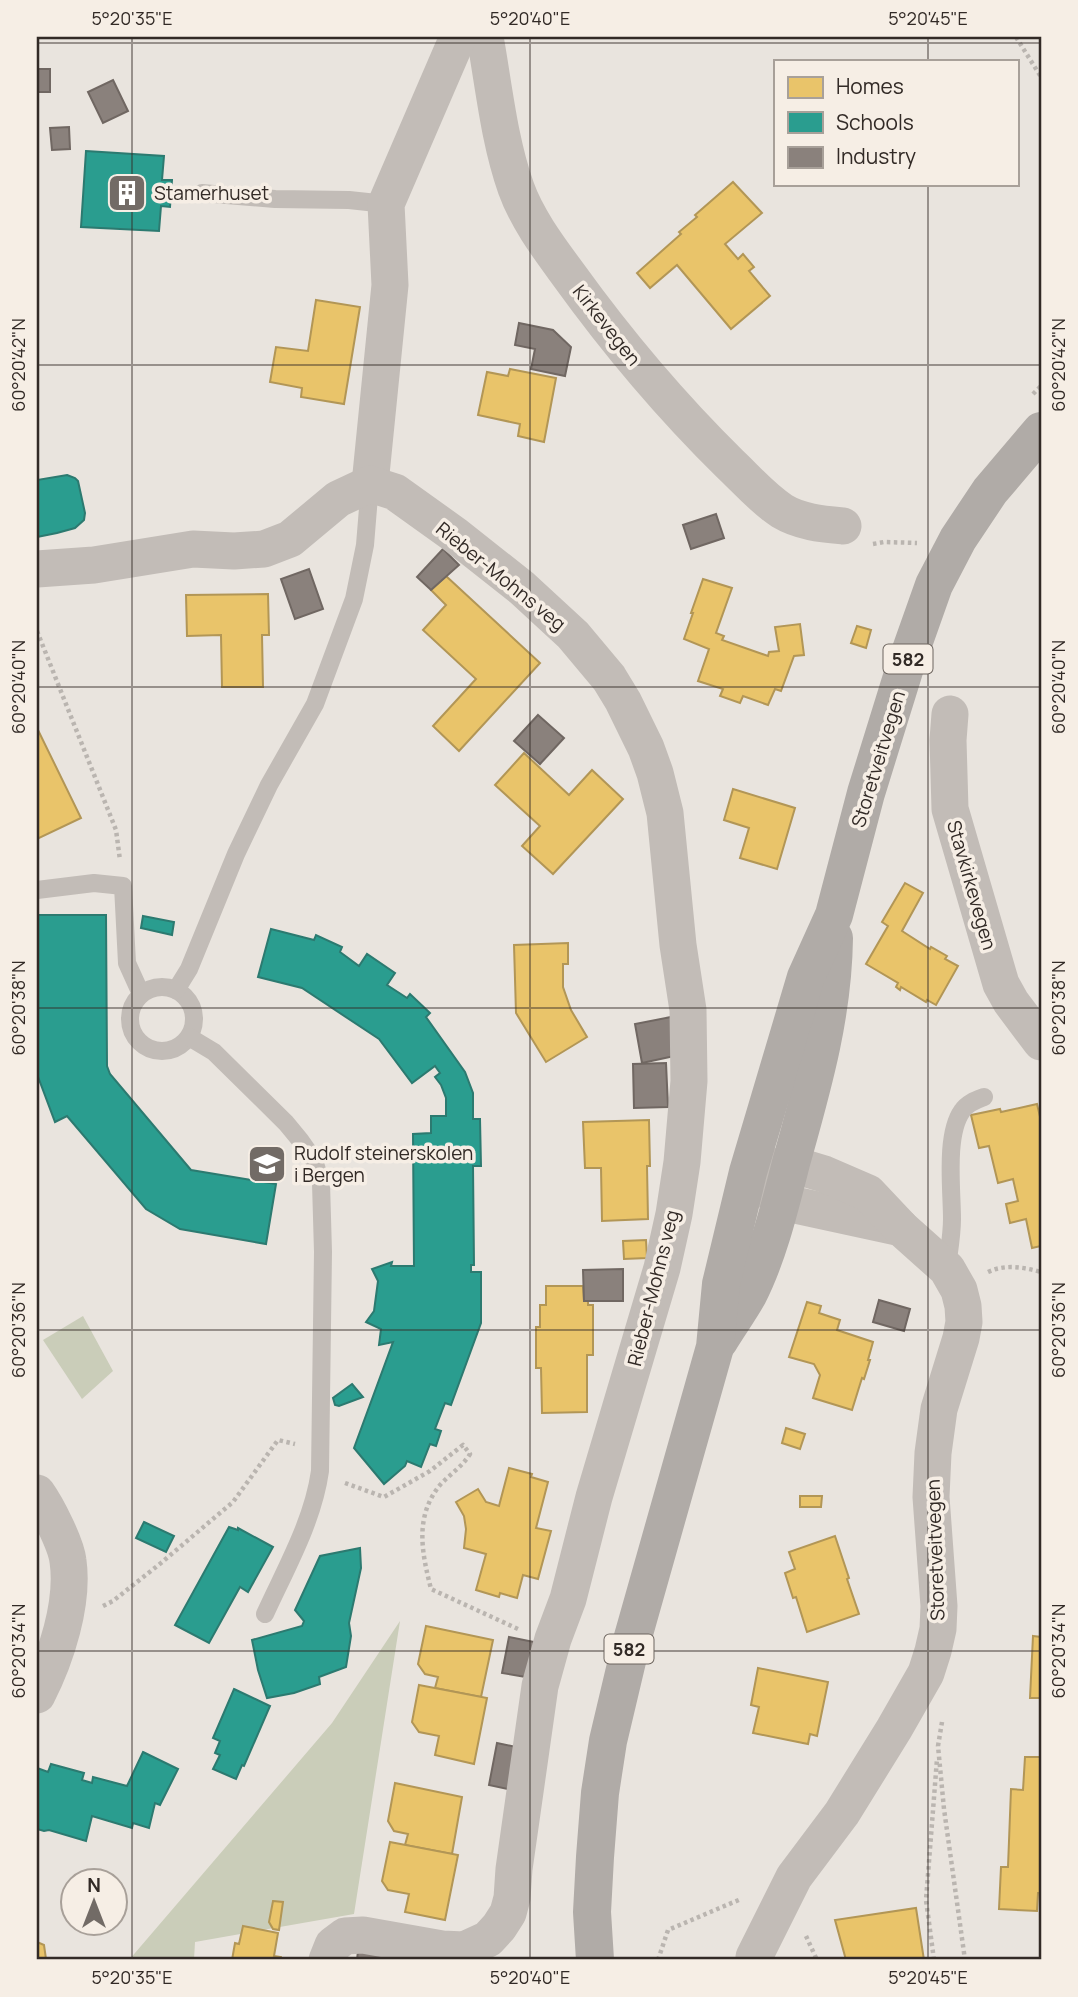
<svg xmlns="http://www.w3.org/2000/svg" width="1078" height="1997" font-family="Manrope,sans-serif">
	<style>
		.green { fill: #cacdb9 }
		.homes { fill: #e9c46a; stroke: #b29656; stroke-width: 2 }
		.schools { fill: #2a9d8f; stroke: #2c7a70; stroke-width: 2 }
		.industry { fill: #8a817c; stroke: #706762; stroke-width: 2 }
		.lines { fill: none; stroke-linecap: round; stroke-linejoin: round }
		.path { stroke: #bab5b0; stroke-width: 4.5; stroke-dasharray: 3.5 3.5; stroke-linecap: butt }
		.lane { stroke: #c2bcb7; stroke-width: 18 }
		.street { stroke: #c2bcb7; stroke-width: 37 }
		.primary { stroke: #b0aba7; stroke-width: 38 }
		.ticks { fill: none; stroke: #322a26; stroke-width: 2; stroke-opacity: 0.45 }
		.labels { text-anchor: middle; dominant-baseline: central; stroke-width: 7; stroke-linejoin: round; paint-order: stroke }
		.shield { fill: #f6eee5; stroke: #6d655f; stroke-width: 2 }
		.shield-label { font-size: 18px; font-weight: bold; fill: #322a26 }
		.poi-label { font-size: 19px; fill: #322a26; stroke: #f6eee5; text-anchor: start }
		.street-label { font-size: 19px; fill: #322a26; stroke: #f6eee5 }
		.neatline { fill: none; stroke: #322a26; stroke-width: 2.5 }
		.ticks-label { font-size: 18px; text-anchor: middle; fill: #322a26 }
	</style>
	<rect width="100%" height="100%" fill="#e9e4de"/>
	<g class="green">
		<path d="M83 1316 113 1371 82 1399 43 1340Z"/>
		<path d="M400 1621 354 1914 195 1942 194 1960H129L332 1723Z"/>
	</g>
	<g class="homes">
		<path d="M733 182 762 213 725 244 738 259 743 254 754 267 749 271 770 296 731 329 677 265 650 288 637 273 681 234 679 232 697 217 695 215Z"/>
		<path d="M316 300 360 307 344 404 301 397 302 388 270 382 276 347 308 351Z"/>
		<path d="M510 369 556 378 544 442 518 436 520 424 478 415 487 372 508 376Z"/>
		<path d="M446 576 540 663 459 751 433 726 476 679 423 630 446 605 431 590Z"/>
		<path d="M703 579 732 588 716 633 724 636 722 640 768 656 769 652 779 651 775 627 800 624 804 655 794 656 781 691 775 689 768 705 743 696 740 703 720 696 723 689 698 681 709 649 684 639 693 613H691Z"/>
		<path d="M268 594 269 635H262L263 687H222L221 635 187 636 186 595Z"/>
		<path d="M857 626 871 630 866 648 851 643Z"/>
		<path d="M37 728 81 818 37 839Z"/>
		<path d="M524 753 569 795 592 770 623 799 553 874 522 846 540 826 495 785Z"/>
		<path d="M733 789 795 808 777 869 740 858 749 828 724 820Z"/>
		<path d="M905 883 923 893 902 931 930 949 931 947 947 956 945 959 958 966 936 1005 927 1000 926 1002 901 987 900 990 896 987 898 983 866 964 888 926 882 922Z"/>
		<path d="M568 943V964H563V987L571 1010 587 1037 546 1062 516 1013 514 945Z"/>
		<path d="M1037 1104 1041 1121V1246L1032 1248 1026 1219 1010 1223 1006 1204 1018 1201 1013 1179 998 1183 989 1146 979 1148 971 1115 1000 1109 1001 1112Z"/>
		<path d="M649 1120 650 1166H647L648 1219 602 1221 601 1168H585L583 1122Z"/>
		<path d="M646 1240 647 1258 624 1259 623 1241Z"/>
		<path d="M546 1286H583L584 1301H588V1305H593V1355H587V1412L542 1413 541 1368H536V1327H540V1305H546Z"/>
		<path d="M807 1302 821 1306 819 1313 840 1320 837 1330 873 1342 868 1360H870L864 1379 862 1378 852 1410 813 1398 820 1375 814 1364 789 1357Z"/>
		<path d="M786 1428 805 1434 800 1449 782 1443Z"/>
		<path d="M509 1468 532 1474 531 1477 548 1482 536 1528 551 1531 538 1579 523 1575 517 1598 500 1593 499 1597 476 1590 486 1554 464 1548 466 1529 464 1516 456 1502 478 1489 486 1502 499 1506Z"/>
		<path d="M800 1496H822L821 1507H800Z"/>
		<path d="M835 1536 849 1578 847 1579 859 1614 807 1632 796 1597 793 1598 785 1573 795 1569 789 1552Z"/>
		<path d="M426 1626 493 1640 481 1697 435 1688 438 1677 425 1674 418 1664Z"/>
		<path d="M1033 1636 1041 1637V1698H1030Z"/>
		<path d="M758 1668 828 1682 817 1736 810 1734 808 1744 753 1733 759 1707 751 1705Z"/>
		<path d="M419 1685 487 1698 474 1764 435 1755 439 1736 419 1732 412 1722Z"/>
		<path d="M1025 1757H1041V1893H1038L1037 1911 999 1909 1001 1867H1008L1011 1789 1023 1790Z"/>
		<path d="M395 1783 462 1797 452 1854 405 1845 408 1834 394 1831 388 1821Z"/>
		<path d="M390 1842 458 1855 445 1920 405 1912 409 1894 388 1890 382 1881Z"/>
		<path d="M273 1901 283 1902 279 1930 273 1929 269 1922Z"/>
		<path d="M916 1908 924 1960H846L835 1920Z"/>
		<path d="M243 1926 278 1933 274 1956 281 1957V1960H232L235 1943 239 1944Z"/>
		<path d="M37 1942 44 1945 46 1959 44 1960H37Z"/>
	</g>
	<g class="schools">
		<path d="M86 151 164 156 162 180H172L170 207 161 206 159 231 81 227Z"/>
		<path d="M67 475 75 478 78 481 85 513 84 520 75 528 57 533 37 537V480Z"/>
		<path d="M37 915H106L107 1066 110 1074 191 1170 276 1184 266 1244 180 1229 146 1209 67 1116 55 1122 37 1074Z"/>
		<path d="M143 916 174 922 172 935 141 928Z"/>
		<path d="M271 929 314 940 316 935 342 947 340 952 359 966 367 954 395 973 387 985 407 998 410 994 430 1013 426 1017 465 1072 473 1093V1119H480L481 1166H473L474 1265H471V1272H481V1323L451 1405 445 1403 435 1429 441 1431 436 1446 430 1444 421 1467 407 1461 405 1466 384 1484 354 1448 393 1342 379 1345 381 1329 366 1322 374 1311 378 1281 372 1269 392 1262 391 1266H414L413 1134 431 1133V1116H446V1098L441 1085 435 1077 440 1073 435 1066 412 1083 379 1039 302 988 258 977Z"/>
		<path d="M352 1384 363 1397 339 1406 335 1405 333 1398Z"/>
		<path d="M144 1522 174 1536 166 1552 136 1538Z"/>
		<path d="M229 1527 238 1530V1528L273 1547 248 1592 240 1587 209 1643 175 1625Z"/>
		<path d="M360 1548 361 1568 349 1623 351 1636 346 1667 319 1677 320 1684 294 1693 267 1698 258 1670 252 1640 302 1626 304 1621 295 1610 320 1556Z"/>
		<path d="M234 1689 270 1706 244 1766 242 1765 236 1779 213 1769 220 1755 215 1753 220 1741 213 1738Z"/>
		<path d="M143 1752 178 1769 160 1805 155 1803 149 1828 133 1823 132 1828 92 1816 86 1841 49 1830 44 1831 37 1829V1768L48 1772 51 1764 84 1773 82 1780 92 1783 93 1777 127 1786Z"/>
	</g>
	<g class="industry">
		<rect x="37" y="69" width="13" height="23"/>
		<path d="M113 80 128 111 103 123 88 92Z"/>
		<path d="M69 127 70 149 52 150 50 128Z"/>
		<path d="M519 323 553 330 571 347 565 376 531 369 535 349 515 345Z"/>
		<path d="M716 514 724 538 691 549 683 525Z"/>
		<path d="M443 549 459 565 431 590 417 577Z"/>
		<path d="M309 569 323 609 295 619 281 579Z"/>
		<path d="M538 715 564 738 540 764 514 741Z"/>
		<path d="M671 1017 679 1055 642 1063 635 1024Z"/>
		<path d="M666 1063 668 1107 634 1108 633 1064Z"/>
		<path d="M623 1269V1301H584L583 1270Z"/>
		<path d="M879 1300 910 1309 904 1331 873 1322Z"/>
		<path d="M509 1637 539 1643 532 1678 502 1673Z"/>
		<path d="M497 1743 521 1748 512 1790 489 1785Z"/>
		<path d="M358 1951 400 1957 399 1960H357Z"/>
	</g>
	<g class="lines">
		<g class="path">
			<path d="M1016 37 1041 77"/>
			<path d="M1033 394 1041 386"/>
			<path d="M873 544 884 542 917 543"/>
			<path d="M37 631 116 830 120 860"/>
			<path d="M988 1272C1005 1264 1023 1267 1041 1272"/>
			<path d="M345 1483 384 1497 430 1471 463 1445 470 1454C462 1467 450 1474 440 1485 414 1517 422 1553 431 1589L518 1629"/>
			<path d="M103 1606 113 1601 161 1563 233 1502 278 1440 295 1444"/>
			<path d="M942 1722 938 1746 944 1809 965 1960"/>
			<path d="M806 1936 817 1960"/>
			<path d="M658 1960 668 1930 741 1899"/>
			<path d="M934 1960 926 1900 937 1759"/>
		</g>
		<g class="lane">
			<path d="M202 193 275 199 349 200 386 204"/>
			<path d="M37 890 94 883 123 886 127 963 141 994"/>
			<circle cx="162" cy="1019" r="32"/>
			<path d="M176 990 189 969 236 854 269 785 315 704 354 599 365 545 370 484"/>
			<path d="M189 1037 214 1052 286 1123 300 1140 314 1160 321 1183 323 1252 320 1471C313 1521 286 1568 265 1614"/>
			<path d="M947 1267C949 1251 952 1235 952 1219 952 1190 945 1135 962 1111 967 1103 976 1100 984 1097"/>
		</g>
		<g class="street">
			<path d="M485 37C494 87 499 140 516 188 527 219 549 248 568 274 617 342 671 406 730 464 747 480 762 498 782 511 800 522 822 524 843 526"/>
			<path d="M370 484 390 285 386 204 458 37"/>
			<path d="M37 569 94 565 193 549 234 551 264 549 290 539 338 499 370 484 395 492 455 535 522 588 573 635 609 678 623 701 646 748 655 773 665 813 678 945 688 1010 689 1081 682 1162 674 1214 662 1268 594 1497 568 1599 553 1639 540 1686 514 1869 512 1898 508 1913 499 1927 488 1939 464 1950 442 1949 363 1935 345 1936 333 1945 327 1960"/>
			<path d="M950 714 948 740 950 809 1001 984 1011 1002 1041 1042"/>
			<path d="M759 1182 781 1202 901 1228"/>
			<path d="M37 1493C47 1507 66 1544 68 1561 74 1603 56 1658 37 1695"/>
			<path d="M754 1957 794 1877 842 1813 894 1729 926 1673 933 1651 938 1629 939 1606 931 1497 933 1453 939 1409 961 1338 964 1322 963 1306 959 1290 947 1269 901 1228 868 1193 824 1174 791 1164 760 1170"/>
		</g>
		<g class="primary">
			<path d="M719 1341C728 1326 739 1311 748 1295 768 1256 780 1206 791 1163 812 1088 833 1017 834 938"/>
			<path d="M595 1960 592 1912 595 1857 600 1793 608 1741 631 1644 715 1347 721 1284 748 1172 806 977 834 915 866 793 906 664 934 585 958 539 990 491 1041 431"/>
		</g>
	</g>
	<path class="ticks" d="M132 37V1960M530 37V1960M928 37V61M37 43H1041M928 184V1960M37 365H1041M37 687H1041M37 1008H1041M37 1330H1041M37 1651H1041"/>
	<defs>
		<g id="building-square" transform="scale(2.0125)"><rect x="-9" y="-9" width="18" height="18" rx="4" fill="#726b66" stroke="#f6eee5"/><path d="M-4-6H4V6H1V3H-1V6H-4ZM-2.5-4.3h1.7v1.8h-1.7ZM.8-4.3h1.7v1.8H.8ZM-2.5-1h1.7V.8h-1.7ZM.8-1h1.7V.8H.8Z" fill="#fff"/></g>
		<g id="school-square" transform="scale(2.0125)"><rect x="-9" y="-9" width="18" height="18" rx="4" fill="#726b66" stroke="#f6eee5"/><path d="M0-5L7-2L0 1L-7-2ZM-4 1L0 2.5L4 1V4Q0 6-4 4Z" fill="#fff"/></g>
	</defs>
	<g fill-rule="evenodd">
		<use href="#building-square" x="127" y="193"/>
		<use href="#school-square" x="267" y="1164"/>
	</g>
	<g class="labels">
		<g class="shield">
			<rect x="883.5" y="644.5" width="49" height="29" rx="5"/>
			<rect x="604.5" y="1634.5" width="49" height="29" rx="5"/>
		</g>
		<g class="shield-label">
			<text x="908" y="659">582</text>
			<text x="629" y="1649">582</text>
		</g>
		<g class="poi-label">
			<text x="154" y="193">Stamerhuset</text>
			<text x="294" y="1153">Rudolf steinerskolen<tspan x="294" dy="22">i Bergen</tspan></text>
		</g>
		<g class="street-label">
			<text transform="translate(607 325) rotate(52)">Kirkevegen</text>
			<text transform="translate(501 576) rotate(39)">Rieber-Mohns veg</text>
			<text transform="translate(878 759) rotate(-73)">Storetveitvegen</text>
			<text transform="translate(972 885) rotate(74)">Stavkirkevegen</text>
			<text transform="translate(653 1288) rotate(-76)">Rieber-Mohns veg</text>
			<text transform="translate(935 1550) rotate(-92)">Storetveitvegen</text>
		</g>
	</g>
	<rect width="1078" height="1997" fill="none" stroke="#f6eee5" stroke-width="77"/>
	<rect x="774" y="60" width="245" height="126" fill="#f6eee5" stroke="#a8a099" stroke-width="2"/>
	<rect x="788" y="77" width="35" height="21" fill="#e9c46a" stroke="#a8a099" stroke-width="2"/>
	<text x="836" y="94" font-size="21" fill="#322a26">Homes</text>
	<rect x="788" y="112" width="35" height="21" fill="#2a9d8f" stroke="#a8a099" stroke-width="2"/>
	<text x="836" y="130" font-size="21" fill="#322a26">Schools</text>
	<rect x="788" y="147" width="35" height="21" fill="#8a817c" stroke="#a8a099" stroke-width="2"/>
	<text x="836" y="164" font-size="21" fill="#322a26">Industry</text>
	<g transform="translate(94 1902)"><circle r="33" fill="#f6eee5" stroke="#a8a099" stroke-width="2"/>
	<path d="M0-5L12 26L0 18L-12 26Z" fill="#726b66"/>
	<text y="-10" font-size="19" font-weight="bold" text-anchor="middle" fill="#322a26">N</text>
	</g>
	<rect x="38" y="38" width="1002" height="1920" class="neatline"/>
	<g class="ticks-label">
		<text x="132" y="25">5°20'35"E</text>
		<text x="530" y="25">5°20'40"E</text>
		<text x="928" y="25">5°20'45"E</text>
		<text transform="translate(19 365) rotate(-90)" y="6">60°20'42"N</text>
		<text transform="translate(1059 365) rotate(-90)" y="6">60°20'42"N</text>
		<text transform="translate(19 687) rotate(-90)" y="6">60°20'40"N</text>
		<text transform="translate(1059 687) rotate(-90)" y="6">60°20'40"N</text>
		<text transform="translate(19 1008) rotate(-90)" y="6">60°20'38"N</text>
		<text transform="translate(1059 1008) rotate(-90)" y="6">60°20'38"N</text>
		<text transform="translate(19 1330) rotate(-90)" y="6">60°20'36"N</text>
		<text transform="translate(1059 1330) rotate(-90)" y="6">60°20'36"N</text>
		<text transform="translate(19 1651) rotate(-90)" y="6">60°20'34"N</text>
		<text transform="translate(1059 1651) rotate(-90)" y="6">60°20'34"N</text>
		<text x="132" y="1984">5°20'35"E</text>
		<text x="530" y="1984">5°20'40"E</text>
		<text x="928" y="1984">5°20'45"E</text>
	</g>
</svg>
